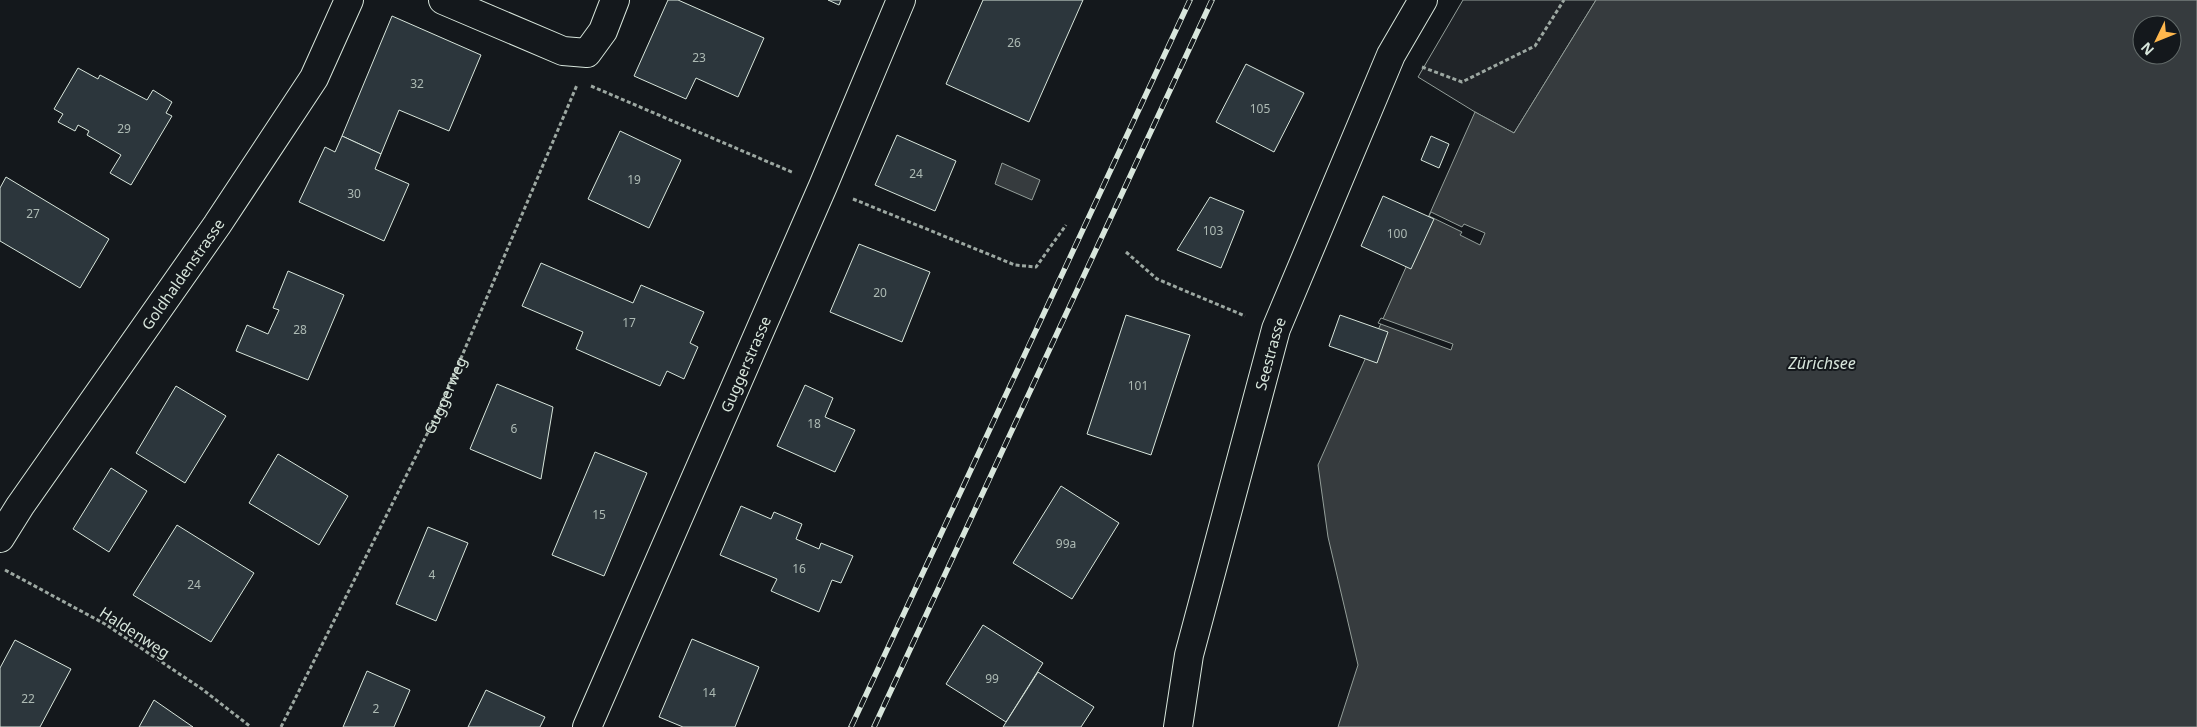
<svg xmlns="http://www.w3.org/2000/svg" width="2197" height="727" font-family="'Noto Sans',sans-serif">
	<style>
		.green { fill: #202428; stroke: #939e99 }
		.water { fill: #363b3e; stroke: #939e99; fill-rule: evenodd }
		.pier { fill: #14181c; stroke: #939e99 }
		.building { fill: #2c363c; stroke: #d8e6dc }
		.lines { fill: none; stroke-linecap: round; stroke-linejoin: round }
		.minor-casing { stroke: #d8e6dc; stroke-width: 30 }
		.primary-casing { stroke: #d8e6dc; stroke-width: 30 }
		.path { stroke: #9da8a2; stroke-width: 3; stroke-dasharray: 4 2.5; stroke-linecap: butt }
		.minor { stroke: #14181c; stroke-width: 28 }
		.primary { stroke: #14181c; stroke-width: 28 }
		.rail-casing { stroke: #d8e6dc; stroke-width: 5.5 }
		.rail { stroke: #14181c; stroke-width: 4; stroke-dasharray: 11; stroke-linecap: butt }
		.labels { text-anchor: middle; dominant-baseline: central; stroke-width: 4; stroke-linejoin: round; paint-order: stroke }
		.number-label { font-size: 12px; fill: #adbab4 }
		.street-label { font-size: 15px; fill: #d8e6dc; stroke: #14181c }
		.water-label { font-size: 16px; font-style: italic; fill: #d8e6dc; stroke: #14181c }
	</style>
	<rect width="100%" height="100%" fill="#14181c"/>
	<path class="green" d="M1463 0H1596L1514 133 1475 112 1418 77Z"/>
	<g class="water">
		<path d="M1596 0H2197V727H1338L1358 665 1328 537 1318 465 1475 112 1514 133ZM2142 25H2172V55H2142Z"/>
		<path d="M1002 163 1040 180 1032 200 995 184Z"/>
	</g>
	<g class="pier">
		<path d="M1431 212 1462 227 1464 224 1485 233 1480 245 1460 235 1462 232 1429 216Z"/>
		<path d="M1381 318 1453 344 1451 350 1378 323Z"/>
	</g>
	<g class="building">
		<path d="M668 0H678L764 38 738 97 696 78 686 99 634 76Z"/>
		<path d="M828 0H841L839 5Z"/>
		<path d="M983 0H1083L1029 122 946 84Z"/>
		<path d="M392 16 481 55 449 131 399 110 381 154 342 136Z"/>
		<path d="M1246 64 1304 93 1274 152 1216 122Z"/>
		<path d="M78 68 98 79 100 75 147 100 153 90 172 102 166 113 172 116 131 185 110 173 121 155 87 135 89 131 78 125 75 131 58 122 63 114 54 109Z"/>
		<path d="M620 131 681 160 649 228 588 199Z"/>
		<path d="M897 135 956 161 935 211 875 185Z"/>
		<path d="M342 136 381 154 375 169 409 184 384 241 299 202 325 147 335 152Z"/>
		<path d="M1431 136 1449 144 1439 168 1421 160Z"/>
		<path d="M6 177 109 239 80 288 0 241V188Z"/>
		<path d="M1383 196 1434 219 1411 269 1361 246Z"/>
		<path d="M1210 197 1244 211 1221 268 1177 250Z"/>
		<path d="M859 244 930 272 902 342 830 312Z"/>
		<path d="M541 263 633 303 641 285 704 312 690 343 698 347 684 379 667 371 660 386 576 349 583 332 522 306Z"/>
		<path d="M288 271 344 295 308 380 236 351 247 325 268 334 279 310 273 308Z"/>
		<path d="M1126 315 1190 335 1151 455 1087 434Z"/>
		<path d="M1340 315 1388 332 1377 363 1329 346Z"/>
		<path d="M497 384 553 407 541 479 470 449Z"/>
		<path d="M805 385 833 398 825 417 855 430 835 472 777 446Z"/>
		<path d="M176 386 226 416 185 483 136 453Z"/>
		<path d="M595 452 647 473 604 576 552 555Z"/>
		<path d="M278 454 348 496 319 545 249 503Z"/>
		<path d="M111 468 147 491 109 552 73 529Z"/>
		<path d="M1061 486 1119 523 1072 599 1013 563Z"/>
		<path d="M741 506 771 519 774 512 802 524 796 539 819 549 821 543 853 556 841 583 832 580 819 612 771 591 777 579 720 555Z"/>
		<path d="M177 525 254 573 211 642 133 595Z"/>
		<path d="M428 527 468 543 436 621 396 604Z"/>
		<path d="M983 625 1043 663 1006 722 946 684Z"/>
		<path d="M692 639 759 667 735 727H683L659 717Z"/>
		<path d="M15 640 71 669 40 727H0V668Z"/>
		<path d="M367 671 410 690 394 727H343Z"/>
		<path d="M1038 672 1094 707 1081 727H1003Z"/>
		<path d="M486 690 545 717 540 727H468Z"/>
		<path d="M154 700 193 727H139Z"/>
	</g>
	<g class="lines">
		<g class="minor-casing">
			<g id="minor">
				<path d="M443 0 563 51 587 53 603 31 615 0"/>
				<path id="s2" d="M0 538 20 506 217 225 314 78 349 0"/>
				<path id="s3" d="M587 727 823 186 901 0"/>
			</g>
		</g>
		<g class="primary-casing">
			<g id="primary">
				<path id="s4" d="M1178 727 1189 655 1276 329 1391 55 1423 0"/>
			</g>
		</g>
		<g class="path">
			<path d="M1422 67 1462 82 1535 46 1564 0"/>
			<path d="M591 86 794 173"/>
			<path d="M853 199 1015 265 1036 267 1066 225"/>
			<path d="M1126 252 1157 279 1245 316"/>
			<path d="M5 570 105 624 202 689 251 727"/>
			<path id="s1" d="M281 727 439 410 577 85"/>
		</g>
		<use href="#minor" class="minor"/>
		<use href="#primary" class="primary"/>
		<g class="rail-casing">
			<g id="rail">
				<path d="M851 727 1190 0"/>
				<path d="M874 727 1212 0"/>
			</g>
		</g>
		<use href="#rail" class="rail"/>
	</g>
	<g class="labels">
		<g class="number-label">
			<text x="1014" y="42">26</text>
			<text x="699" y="57">23</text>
			<text x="417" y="83">32</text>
			<text x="1260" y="108">105</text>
			<text x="124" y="128">29</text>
			<text x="916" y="173">24</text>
			<text x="634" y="179">19</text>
			<text x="354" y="193">30</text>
			<text x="33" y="213">27</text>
			<text x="1213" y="230">103</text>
			<text x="1397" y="233">100</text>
			<text x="880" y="292">20</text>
			<text x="629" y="322">17</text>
			<text x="300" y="329">28</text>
			<text x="1138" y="385">101</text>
			<text x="814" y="423">18</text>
			<text x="514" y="428">6</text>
			<text x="599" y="514">15</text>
			<text x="1066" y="543">99a</text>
			<text x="799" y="568">16</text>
			<text x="432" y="574">4</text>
			<text x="194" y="584">24</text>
			<text x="992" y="678">99</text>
			<text x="709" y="692">14</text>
			<text x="28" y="698">22</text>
			<text x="376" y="708">2</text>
		</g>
		<g class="street-label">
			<text stroke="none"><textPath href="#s2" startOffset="321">Goldhaldenstrasse</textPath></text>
			<text stroke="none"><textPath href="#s4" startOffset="385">Seestrasse</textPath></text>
			<text stroke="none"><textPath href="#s3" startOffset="396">Guggerstrasse</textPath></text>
			<text stroke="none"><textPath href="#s1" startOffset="370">Guggerweg</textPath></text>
			<text transform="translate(135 632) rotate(33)">Haldenweg</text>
		</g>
		<g class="water-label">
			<text x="1822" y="363">Zürichsee</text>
		</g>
	</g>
	<g transform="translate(2157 40) rotate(227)"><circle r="24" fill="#14181c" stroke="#626a69"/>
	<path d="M0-4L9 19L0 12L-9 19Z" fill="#ffb74d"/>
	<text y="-8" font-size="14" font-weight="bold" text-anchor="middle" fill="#d8e6dc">N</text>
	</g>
</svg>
